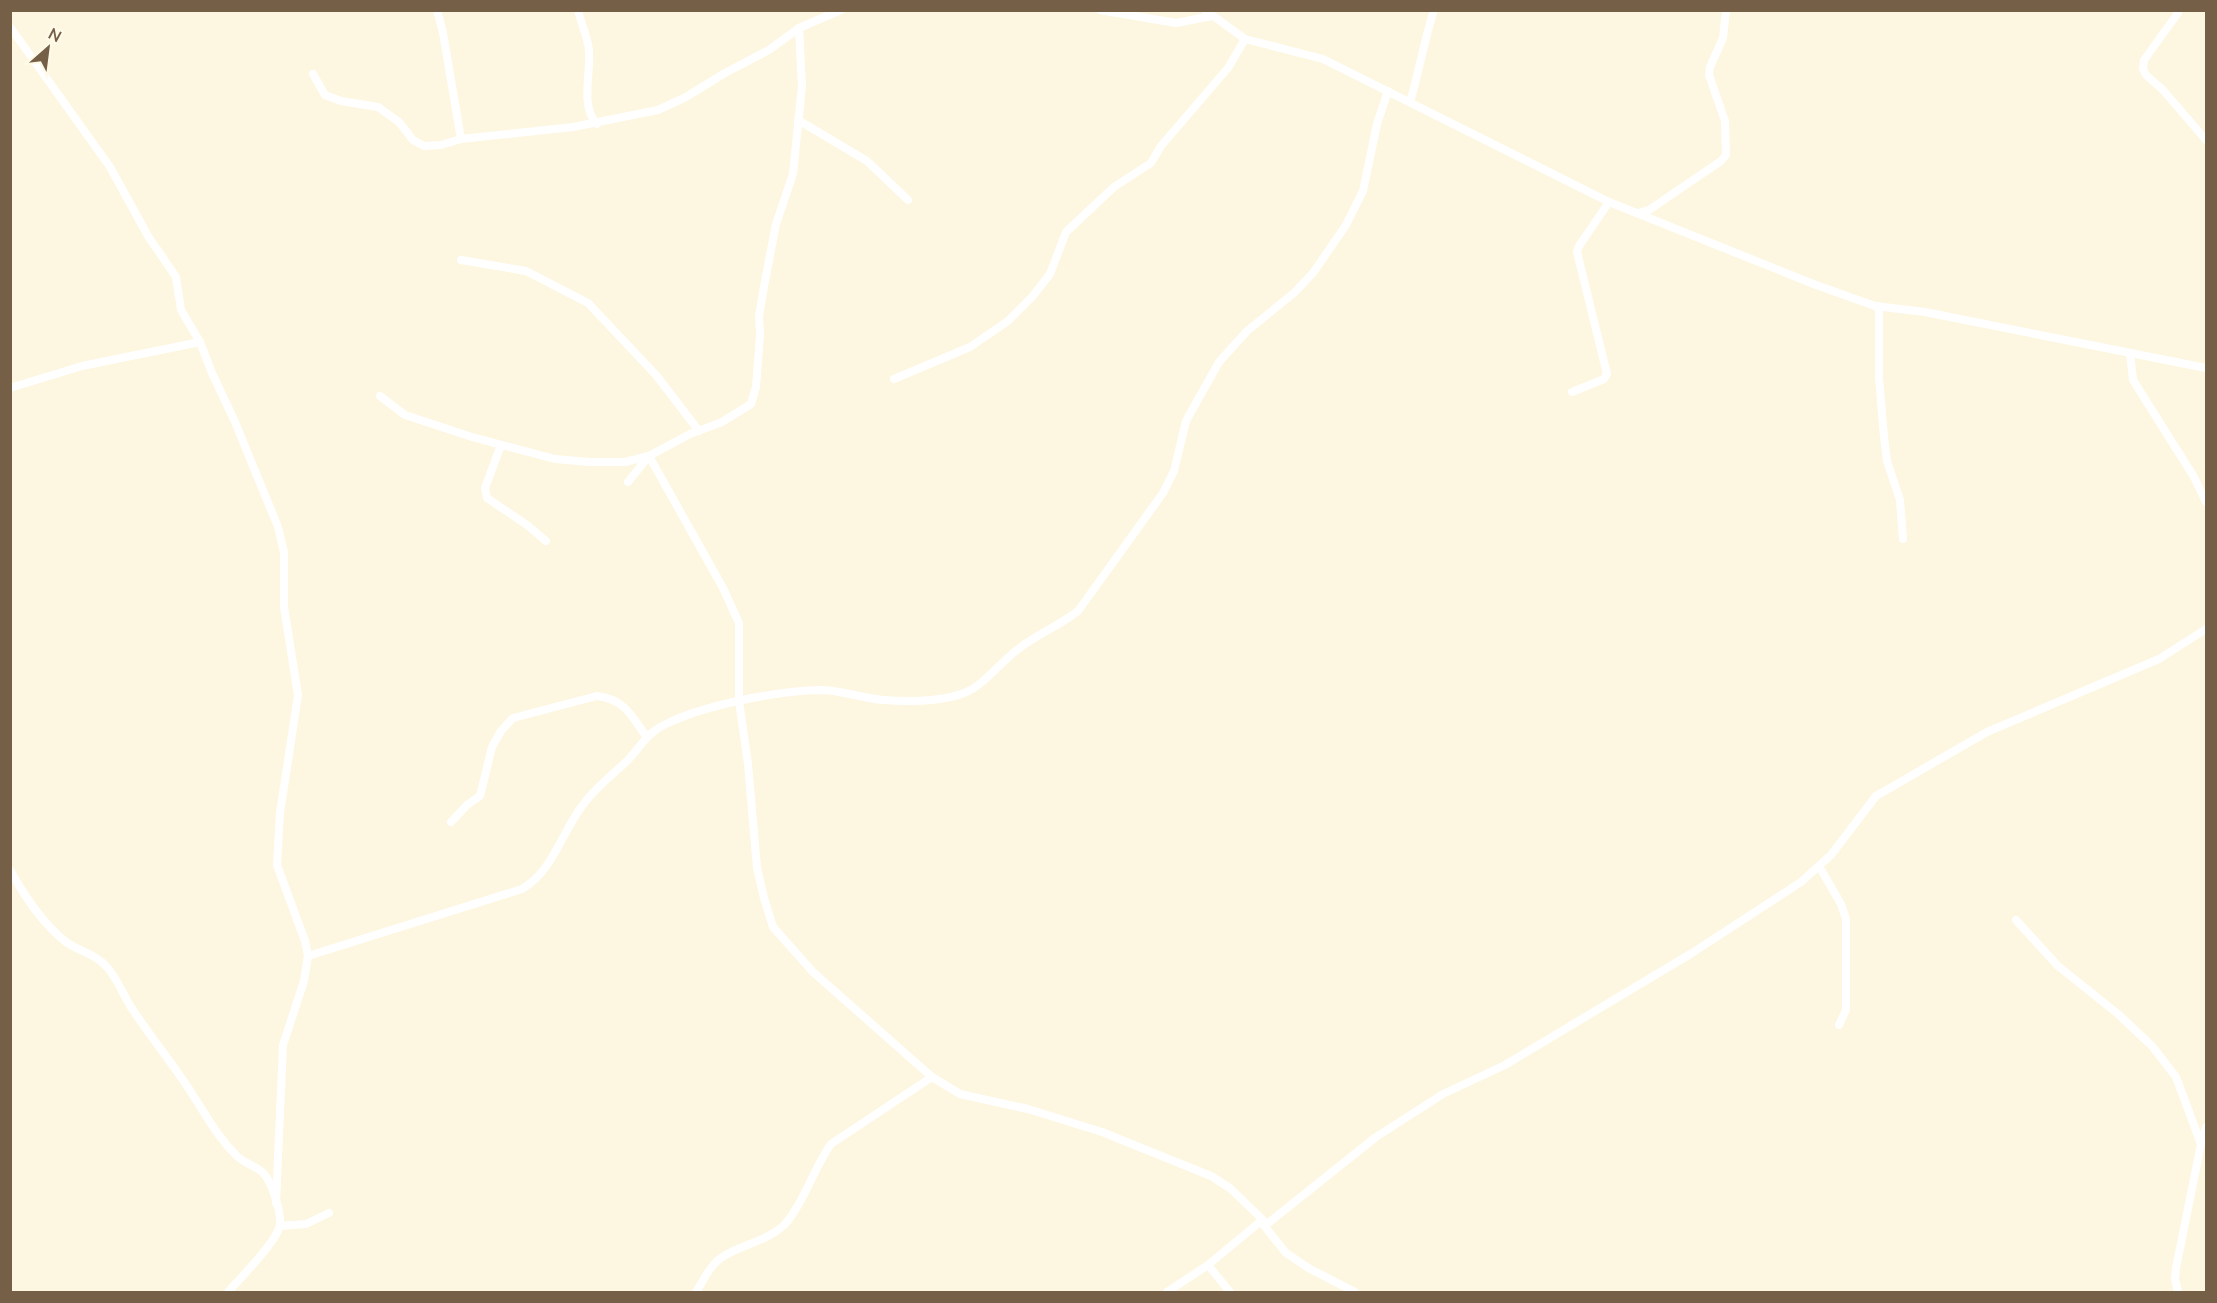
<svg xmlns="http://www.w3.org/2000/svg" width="2217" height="1303" font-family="'Nunito Sans',sans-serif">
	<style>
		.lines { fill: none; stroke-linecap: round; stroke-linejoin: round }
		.minor { stroke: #fff; stroke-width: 8 }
	</style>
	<rect width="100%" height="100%" fill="#fdf7e1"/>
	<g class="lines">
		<g class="minor">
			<path d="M437 10 443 33 461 139"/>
			<path d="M578 10C581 24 588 37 589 51 591 73 580 107 597 124"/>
			<path d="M1100 10 1176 23 1212 16"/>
			<path d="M1205 10 1245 39 1323 59 1609 202 1816 285 1875 306 1925 312 2206 368"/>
			<path d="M2178 13 2144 60 2143 69 2146 75 2163 90 2206 140"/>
			<path d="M10 27 110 167 148 236 176 277 181 310 200 342 212 373 235 422 278 527 284 552V607L298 695 280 813 277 865 305 941 308 956 304 981 283 1045 276 1203"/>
			<path d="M313 74 325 95 341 101 378 107 399 122 413 140 424 146 441 145 461 139 573 127 658 110 686 97 725 73 769 50 799 28 841 10"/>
			<path d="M1410 102C1419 72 1424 41 1434 10"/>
			<path d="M798 120 867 161 908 200"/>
			<path d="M1638 213 1649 210 1721 161 1726 155 1725 121 1709 75 1710 67 1723 38 1726 10"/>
			<path d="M461 260 526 271 588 303 656 375 699 431"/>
			<path d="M1879 306V378L1884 437 1887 461 1900 500 1903 539"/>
			<path d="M2130 353 2133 380 2194 477 2206 502"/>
			<path d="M894 379 970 347 1008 321 1032 297 1050 274 1066 232 1114 187 1151 163 1161 146 1228 68 1245 39"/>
			<path d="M10 388 82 366 200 342"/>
			<path d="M1572 392 1604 379 1607 374 1577 252 1579 246 1609 202"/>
			<path d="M380 396 405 415 472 437 555 459 589 462H625L649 456 690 434 722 422 751 404 756 387 760 335 759 316 765 281 776 224 793 174 802 86 799 28"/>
			<path d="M501 445 485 488 487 498 527 525 546 541"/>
			<path d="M628 482 649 456 723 588 739 623V701L748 764 757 868 764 898 773 927 813 972 932 1077 960 1094 1028 1109 1102 1132 1211 1176 1230 1188 1266 1223"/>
			<path d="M451 822 467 805 480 796 492 747 501 731 513 718 597 696C624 699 631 715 646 736"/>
			<path d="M1819 866 1841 904 1846 919V1010L1839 1025"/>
			<path d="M10 870C25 897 42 923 66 942 78 951 94 953 105 965 117 977 122 993 131 1007 151 1038 175 1066 194 1097 208 1118 218 1138 237 1156 244 1163 256 1166 263 1173 272 1181 281 1212 280 1224 278 1241 240 1278 228 1292"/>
			<path d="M2016 920 2058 966 2118 1014 2152 1046 2176 1077 2201 1144"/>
			<path d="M308 956 522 889C553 871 561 834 582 806 594 789 612 775 627 761 642 746 645 734 666 724 704 705 777 691 820 690 841 690 862 698 883 700 909 702 940 702 964 693 983 686 1001 662 1017 650 1035 635 1059 626 1078 611L1163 493 1174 471 1186 421 1219 362 1247 331 1294 293 1313 273 1346 225 1363 191 1377 124 1388 91"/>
			<path d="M1262 1223 1286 1253 1310 1269 1355 1292"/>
			<path d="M280 1226 306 1224 329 1213"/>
			<path d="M1208 1265 1230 1292"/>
			<path d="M696 1292C704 1280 710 1264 724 1256 743 1244 768 1241 785 1224 803 1204 814 1168 831 1144L932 1077"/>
			<path d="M1167 1292 1208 1265 1261 1221 1267 1224 1376 1137 1443 1094 1505 1065 1692 953 1801 882 1831 855 1876 796 1987 732 2159 659 2206 629"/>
			<path d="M2178 1292 2175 1279 2176 1268 2201 1144 2206 1127"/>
		</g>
	</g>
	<rect width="2217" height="1303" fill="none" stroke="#755f47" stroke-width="24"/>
	<g transform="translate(48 48) rotate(28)" stroke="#fffae8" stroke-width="4.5" paint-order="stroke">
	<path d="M0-4.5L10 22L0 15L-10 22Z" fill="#755f47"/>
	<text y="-9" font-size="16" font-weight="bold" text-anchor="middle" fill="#755f47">N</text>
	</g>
</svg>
